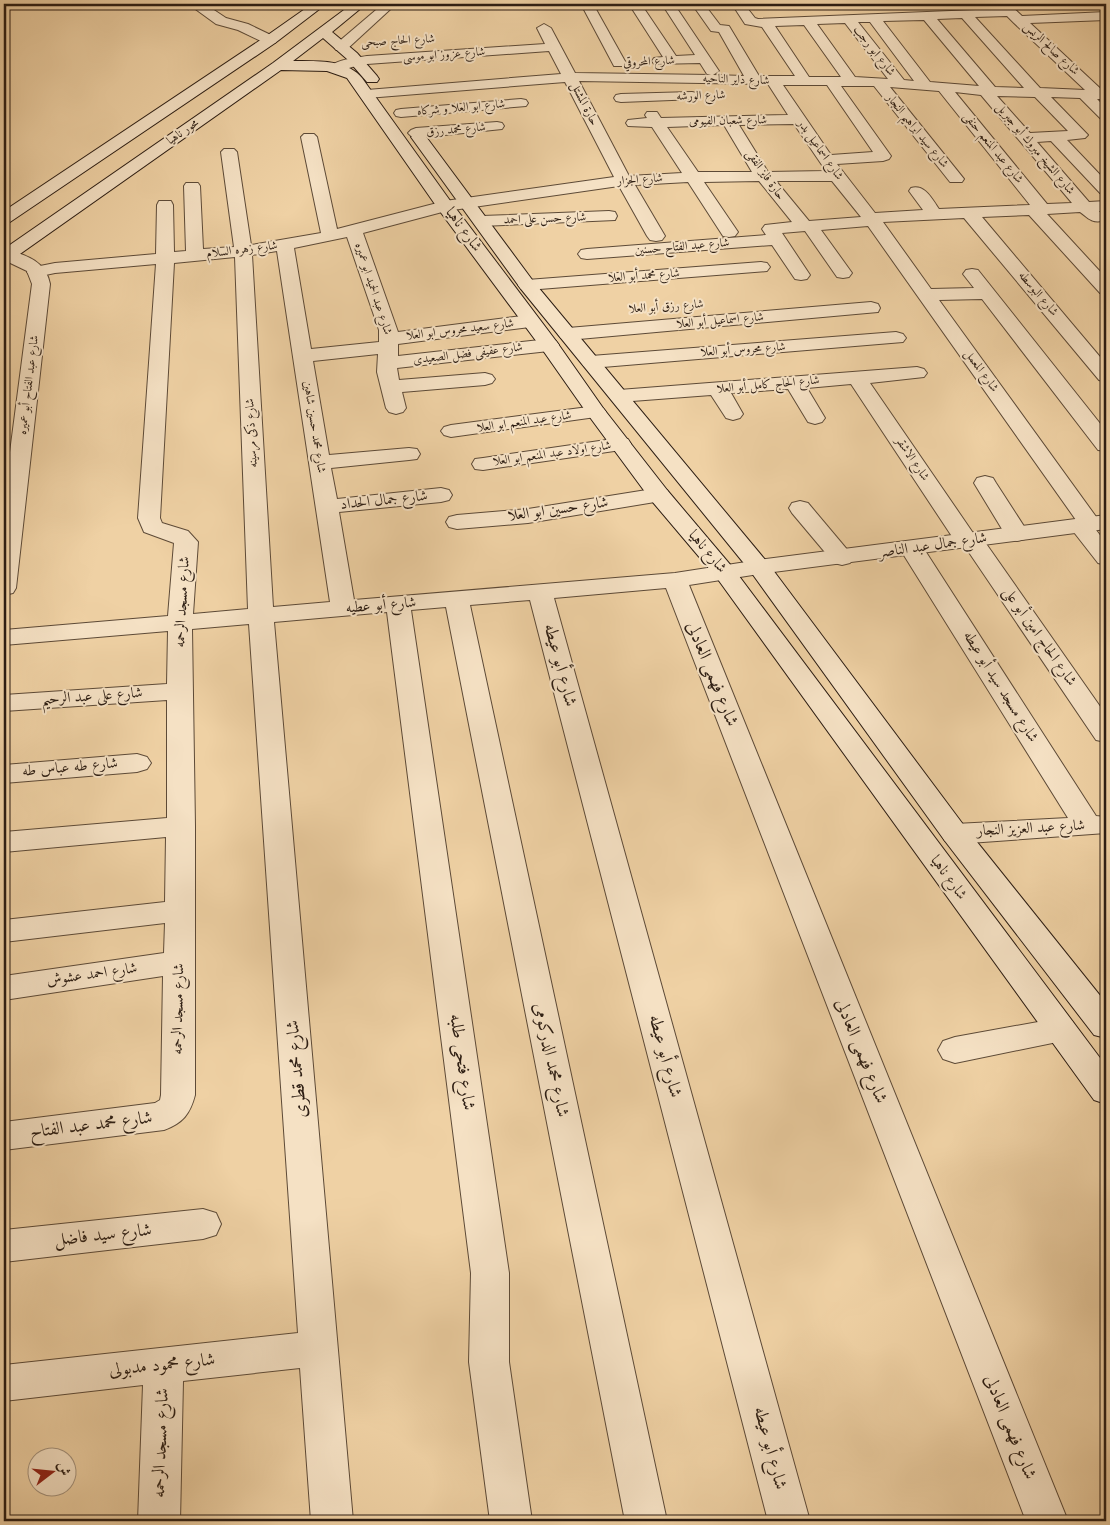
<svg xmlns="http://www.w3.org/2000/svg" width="1110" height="1525" font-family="'Old Standard TT',Amiri,serif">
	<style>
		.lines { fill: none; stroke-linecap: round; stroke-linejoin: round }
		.minor-casing { stroke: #5d4a37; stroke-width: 2 }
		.tertiary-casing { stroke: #5d4a37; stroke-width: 2 }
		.secondary-casing { stroke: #2c1d13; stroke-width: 2 }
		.minor { fill: #f5e1c4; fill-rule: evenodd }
		.tertiary { fill: #f5e1c4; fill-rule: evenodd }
		.secondary { fill: #f5e1c4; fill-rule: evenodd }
		.labels { text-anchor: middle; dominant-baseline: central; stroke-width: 4; stroke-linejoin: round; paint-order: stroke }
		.far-street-label { font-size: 12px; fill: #2c1d13; stroke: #f5e1c4 }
		.street-label { font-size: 15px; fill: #2c1d13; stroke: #f5e1c4 }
		.near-street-label { font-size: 18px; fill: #2c1d13; stroke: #f5e1c4 }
	</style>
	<rect width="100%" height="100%" fill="#efd1a4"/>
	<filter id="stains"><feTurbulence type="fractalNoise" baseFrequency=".004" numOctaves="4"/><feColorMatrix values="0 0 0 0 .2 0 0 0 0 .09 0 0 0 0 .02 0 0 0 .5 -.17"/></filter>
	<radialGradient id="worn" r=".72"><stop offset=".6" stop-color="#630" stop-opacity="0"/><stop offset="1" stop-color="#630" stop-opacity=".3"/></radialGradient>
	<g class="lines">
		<g class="minor-casing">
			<g id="minor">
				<path d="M193 4H205L226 18 248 24 275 37 277 40 275 43H265L238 30 216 24 194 8Z"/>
				<path d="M383 4H396L346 50H336L334 47 336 44Z"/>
				<path d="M581 4H593L626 63 624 66H614Z"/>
				<path d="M629 4H641L676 56 695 55 662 4H674L719 71 713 75 744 76 719 32 711 31 692 4H704L720 25 729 26 759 76H795L762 27 745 24 732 4H744L755 18 758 19 1000 9 996 4H1009L1022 16 1106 12V20L1030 23 1103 91H1106V99H1097L1106 108V120L1101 119 1080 98 1051 97 1088 135 1085 138 1067 140 1106 181V195L1100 193 1051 141 1037 142 1089 202 1106 201V211H1099L1104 217 1102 221C1092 223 1088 218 1080 212L1047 214 1106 278V294L1100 293 1029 215 982 217 1106 364V382L1099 380 964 218 883 222 931 289 974 288 963 274 966 270 972 269 978 270 1106 431V451L1098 450 982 299 939 300 1102 525 1096 530 1106 543V565L1098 563 1073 531 1070 526 1073 521 1076 520 868 226 821 230 852 273 849 277 843 278 837 277 805 231 782 233 810 275 807 279 801 280 795 279 772 245 587 259 581 258 578 254 581 250 587 249 766 235 762 229 765 225 792 222 759 181 704 182 738 232 735 236 729 237 723 236 688 182 635 185 665 236 662 240 656 241 650 240 647 236 619 186 446 211 363 233 398 332 530 315 537 317 539 321 537 325 530 327 398 344V356L549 339 556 341 559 345 556 349 549 351 397 368 399 380 485 373 492 375 495 379 492 383 485 385 402 392 406 408 403 412 396 414 389 412 386 408 377 372 378 354 313 361 329 455 409 448 417 449 420 454 417 459 409 460 331 468 337 499 441 488 449 490 452 495 449 500 441 502 339 512 354 600 675 573 759 560 767 562 771 567 767 572 759 574 689 585 1068 1521H1026L666 588 554 598 810 1521H768L530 600 470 605 667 1521H625L446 607 411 610 509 1273V1362L532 1521H490L469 1362 471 1273 387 612 274 622 353 1521H311L300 1368 183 1381 180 1521H138L143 1385 4 1401V1365L298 1333 249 624 192 629 195 826V1095C190 1114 183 1123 164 1130L4 1150V1122L155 1103 160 1100 161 1095 163 976 4 1000V976L164 953 165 923 4 942V920L165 902 166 837 4 852V832L167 818V700L4 711V695L167 684 168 631 4 645V630L168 616 174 543 144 532 138 518 156 264 55 273 36 277 30 276 27 272 30 268 55 263 156 254 157 205 159 201H171L173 205 174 252 186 251 184 186 186 183H198L200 186 203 249 234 247 221 152 224 149H234L237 152 251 245 321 233 301 137 304 134H314L317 137 337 229 445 201 614 177 565 82 367 98 362 97 360 94 362 91 367 90 561 74 549 51 367 64 352 67 334 73 327 69C336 59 355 58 367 56L545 44 537 28 544 24 551 28 575 73 711 75 707 74 700 63 654 64 652 61 654 58 663 57ZM1007 16 1014 23 1085 90 1040 88 975 17ZM962 18 1024 88 995 87 937 19ZM924 20 979 86 930 82 883 21ZM858 22H870L914 81 904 80ZM845 23 888 79 855 77 817 24ZM804 25 841 77H809L775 26ZM579 81 768 84 788 115 661 118 657 112H647L645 115 647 118 628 120 626 123 628 126 652 127 682 173 629 176ZM783 85H827L873 152 831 155ZM841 86H874L950 182H962L964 179 890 87 939 91 1030 205 939 209C932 199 925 184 911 188L909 191 923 210 875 213 837 164 883 161 889 159 891 156ZM955 92 981 95 1072 203 1047 204ZM997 96 1035 97 1068 131 1030 133ZM794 124 826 171 768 172 739 125ZM724 125 752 172H698L667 127ZM776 181H832L861 217 809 221ZM347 237 379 330V342L311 349 294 248ZM277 251 330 602 273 607 252 255ZM235 257 248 609 193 614 198 542 188 531 162 523 160 518 174 263Z"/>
				<path d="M692 92 697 93 699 96 697 99 621 102 616 101 614 98 616 95 621 94Z"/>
				<path d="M521 99 526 100 528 103 526 106 401 117 396 116 394 113 396 110 401 109Z"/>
				<path d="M497 122 502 123 504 126 502 129 416 138 411 136 408 133 411 130 416 128Z"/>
				<path d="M609 211 615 212 617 216 615 220 482 226 476 225 474 221 476 217 482 216Z"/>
				<path d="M761 262 767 263 770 267 767 271 527 290 521 289 518 285 521 281 527 280Z"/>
				<path d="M871 302 878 304 880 308 878 312 568 340 561 338 558 334 561 330 568 328Z"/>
				<path d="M896 332 903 334 906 338 903 342 591 368 584 366 581 362 584 358 591 356Z"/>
				<path d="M917 367 924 369 927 373 924 377 870 383 973 533 980 535 1106 715V742L1096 740 966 548 959 546 955 541 851 384 807 388 825 418 822 422 815 424 808 422 788 389 731 393 743 414 740 418 733 420 726 418 711 395 619 402 612 400 609 396 612 392 619 390Z"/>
				<path d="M596 406 603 408 606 412 603 416 451 437 444 435 441 431 444 427 451 425Z"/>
				<path d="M620 438 628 439 631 444 628 449 483 470 475 469 472 464 475 459 483 458Z"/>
				<path d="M985 476 993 478 996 483 1029 534 1025 539 1017 541 1009 539 1005 534 974 483 977 478Z"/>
				<path d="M659 488 667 490 670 495 667 500 528 523 457 529 449 527 446 522 449 517 457 515 528 509Z"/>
				<path d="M800 501 808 503 850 553 854 558 850 563 842 565 834 563 792 513 789 508 792 503Z"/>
				<path d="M912 542 920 544 924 549 1096 816 1106 817V833L955 844 945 841 941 834 945 827 955 824 1068 818 900 549 904 544Z"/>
				<path d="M137 754 147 757 151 763 147 769 137 772 4 783V765Z"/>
				<path d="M1060 1018 1072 1021 1076 1030 1072 1039 955 1063 943 1059 938 1050 943 1041 955 1037Z"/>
				<path d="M203 1209 216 1213 221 1224 216 1235 203 1239 4 1262V1230Z"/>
			</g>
		</g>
		<g class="tertiary-casing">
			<g id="tertiary">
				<path d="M7 250C27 255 46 262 50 284L16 588 13 593 4 595V498L32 284 27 271 4 260V251Z"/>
				<path d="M1106 515V529L759 574 751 572 747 567 751 562 759 560Z"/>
			</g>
		</g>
		<g class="secondary-casing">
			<g id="secondary">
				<path d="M312 4H326L275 43 10 222 4 223V211L265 37Z"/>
				<path d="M352 4H366L332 32 357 53 377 76 379 79 377 82H367L347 59 323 38 293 61C315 61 347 59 362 78L451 202 556 341 603 408 667 490 733 568 1106 1066V1104L1094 1100 717 578 651 500 589 416 542 349 439 210 347 78 327 71 281 70 10 261 4 262V249L273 63Z"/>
				<path d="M419 132 424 134 533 281 767 562 965 827 1106 1003V1038L1094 1035 945 841 751 572 521 289 411 137 414 134Z"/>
			</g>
		</g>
		<use href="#minor" class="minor"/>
		<use href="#tertiary" class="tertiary"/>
		<use href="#secondary" class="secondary"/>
	</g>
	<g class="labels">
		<g class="far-street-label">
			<text transform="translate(398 41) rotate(-3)">شارع الحاج صبحى</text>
			<text transform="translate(1051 49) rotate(43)">شارع صالح الريس</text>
			<text transform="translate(874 51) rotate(52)">شارع ابو رجب</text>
			<text transform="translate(444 55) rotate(-4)">شارع عزوز ابو موسى</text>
			<text transform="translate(649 62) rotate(-3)">شارع المحروقي</text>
			<text transform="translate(736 80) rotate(2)">شارع داير الناحيه</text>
			<text transform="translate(701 96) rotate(-2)">شارع الورشه</text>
			<text transform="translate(584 104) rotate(63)">حارة المشتل</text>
			<text transform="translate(461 108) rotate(-5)">شارع ابو العلا و شركاه</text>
			<text transform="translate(728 121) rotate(-1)">شارع شعبان الفيومى</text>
			<text transform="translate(456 130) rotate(-5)">شارع محمد رزق</text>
			<text transform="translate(917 131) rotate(51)">شارع سيد ابراهيم النجار</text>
			<text transform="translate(183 132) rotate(-35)">محور ناهيا</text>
			<text transform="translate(993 148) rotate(51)">شارع عبد المنعم حنفى</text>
			<text transform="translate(1035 149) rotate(50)">شارع الشيخ مبروك أبو جبريل</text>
			<text transform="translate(820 150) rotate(55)">شارع اسماعيل بدر</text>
			<text transform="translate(765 175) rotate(55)">حارة فايز الفقى</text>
			<text transform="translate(640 180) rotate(-4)">شارع الجزار</text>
			<text transform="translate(545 219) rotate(-2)">شارع حسن على احمد</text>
			<text transform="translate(682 247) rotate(-5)">شارع عبد الفتاح حسنين</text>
			<text transform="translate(242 250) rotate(-7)">شارع زهره السلام</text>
			<text transform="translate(644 276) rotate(-4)">شارع محمد أبو العلا</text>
			<text transform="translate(373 289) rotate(72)">شارع عبد الحميد ابو عميره</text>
			<text transform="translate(1038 294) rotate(50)">شارع البوسطه</text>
			<text transform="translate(666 307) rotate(-4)">شارع رزق أبو العلا</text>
			<text transform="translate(720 321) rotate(-5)">شارع اسماعيل أبو العلا</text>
			<text transform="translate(460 330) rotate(-7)">شارع سعيد محروس ابو العلا</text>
			<text transform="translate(743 350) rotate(-4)">شارع محروس أبو العلا</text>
			<text transform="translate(468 354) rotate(-7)">شارع عفيفى فضل الصعيدى</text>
			<text transform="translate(981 371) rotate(54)">شارع المعمل</text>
			<text transform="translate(29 385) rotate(-83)">شارع عبد الفتاح أبو عميره</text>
			<text transform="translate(768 385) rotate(-5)">شارع الحاج كامل أبو العلا</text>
			<text transform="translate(524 422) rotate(-8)">شارع عبد المنعم ابو العلا</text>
			<text transform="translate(314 427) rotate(81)">شارع محمد حسين شاهين</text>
			<text transform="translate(252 433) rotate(-93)">شارع ذكى مرسينه</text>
			<text transform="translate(552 454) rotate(-8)">شارع اولاد عبد المنعم ابو العلا</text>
			<text transform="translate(912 459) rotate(56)">شارع الاشقر</text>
		</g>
		<g class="street-label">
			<text transform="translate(463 230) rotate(54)">شارع ناهيا</text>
			<text transform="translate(384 501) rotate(-6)">شارع جمال الحداد</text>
			<text transform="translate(558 510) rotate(-8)">شارع حسين ابو العلا</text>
			<text transform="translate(933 546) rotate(-8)">شارع جمال عبد الناصر</text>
			<text transform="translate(707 552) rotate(50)">شارع ناهيا</text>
			<text transform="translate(183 602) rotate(-87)">شارع مسجد الرحمه</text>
			<text transform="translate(381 606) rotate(-5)">شارع أبو عطيه</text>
			<text transform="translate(1039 637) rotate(55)">شارع الحاج امين أبو على</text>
			<text transform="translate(1000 687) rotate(58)">شارع مسجد سيد أبو عيطه</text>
			<text transform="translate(92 697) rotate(-4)">شارع على عبد الرحيم</text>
			<text transform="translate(70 768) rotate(-5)">شارع طه عباس طه</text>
			<text transform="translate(1031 829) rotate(-3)">شارع عبد العزيز النجار</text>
			<text transform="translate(948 878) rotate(54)">شارع ناهيا</text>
			<text transform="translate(92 975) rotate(-8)">شارع احمد عشوش</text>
			<text transform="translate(179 1009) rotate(-89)">شارع مسجد الرحمه</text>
		</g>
		<g class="near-street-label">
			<text transform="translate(560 665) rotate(75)">شارع أبو عيطه</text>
			<text transform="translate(712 674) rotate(68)">شارع فهمى العادلى</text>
			<text transform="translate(861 1051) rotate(68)">شارع فهمى العادلى</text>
			<text transform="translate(665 1056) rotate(75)">شارع أبو عيطه</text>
			<text transform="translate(551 1060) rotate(78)">شارع محمد الدركومى</text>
			<text transform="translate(462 1062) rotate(82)">شارع فتحى طلبه</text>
			<text transform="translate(297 1069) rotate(-95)">شارع محمد قطرى</text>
			<text transform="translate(91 1125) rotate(-7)">شارع محمد عبد الفتاح</text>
			<text transform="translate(103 1235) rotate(-6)">شارع سيد فاضل</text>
			<text transform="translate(162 1365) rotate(-6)">شارع محمود مدبولى</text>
			<text transform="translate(1010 1427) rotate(68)">شارع فهمى العادلى</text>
			<text transform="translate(161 1443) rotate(-88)">شارع مسجد الرحمه</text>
			<text transform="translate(770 1448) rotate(75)">شارع أبو عيطه</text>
		</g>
	</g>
	<rect width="1110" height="1525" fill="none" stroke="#efd1a4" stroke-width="20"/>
	<rect x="5" y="5" width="1100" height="1515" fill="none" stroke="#2c1d13" stroke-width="2.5"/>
	<rect x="10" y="10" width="1090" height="1505" fill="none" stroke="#2c1d13"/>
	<g transform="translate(52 1472) rotate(74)"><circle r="24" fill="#f5e1c4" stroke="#a5937d"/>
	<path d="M0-4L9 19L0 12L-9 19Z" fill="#8f2418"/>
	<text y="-8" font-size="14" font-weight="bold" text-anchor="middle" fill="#2c1d13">ش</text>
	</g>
	<rect width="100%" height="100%" filter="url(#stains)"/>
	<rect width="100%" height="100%" fill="url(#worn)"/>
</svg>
